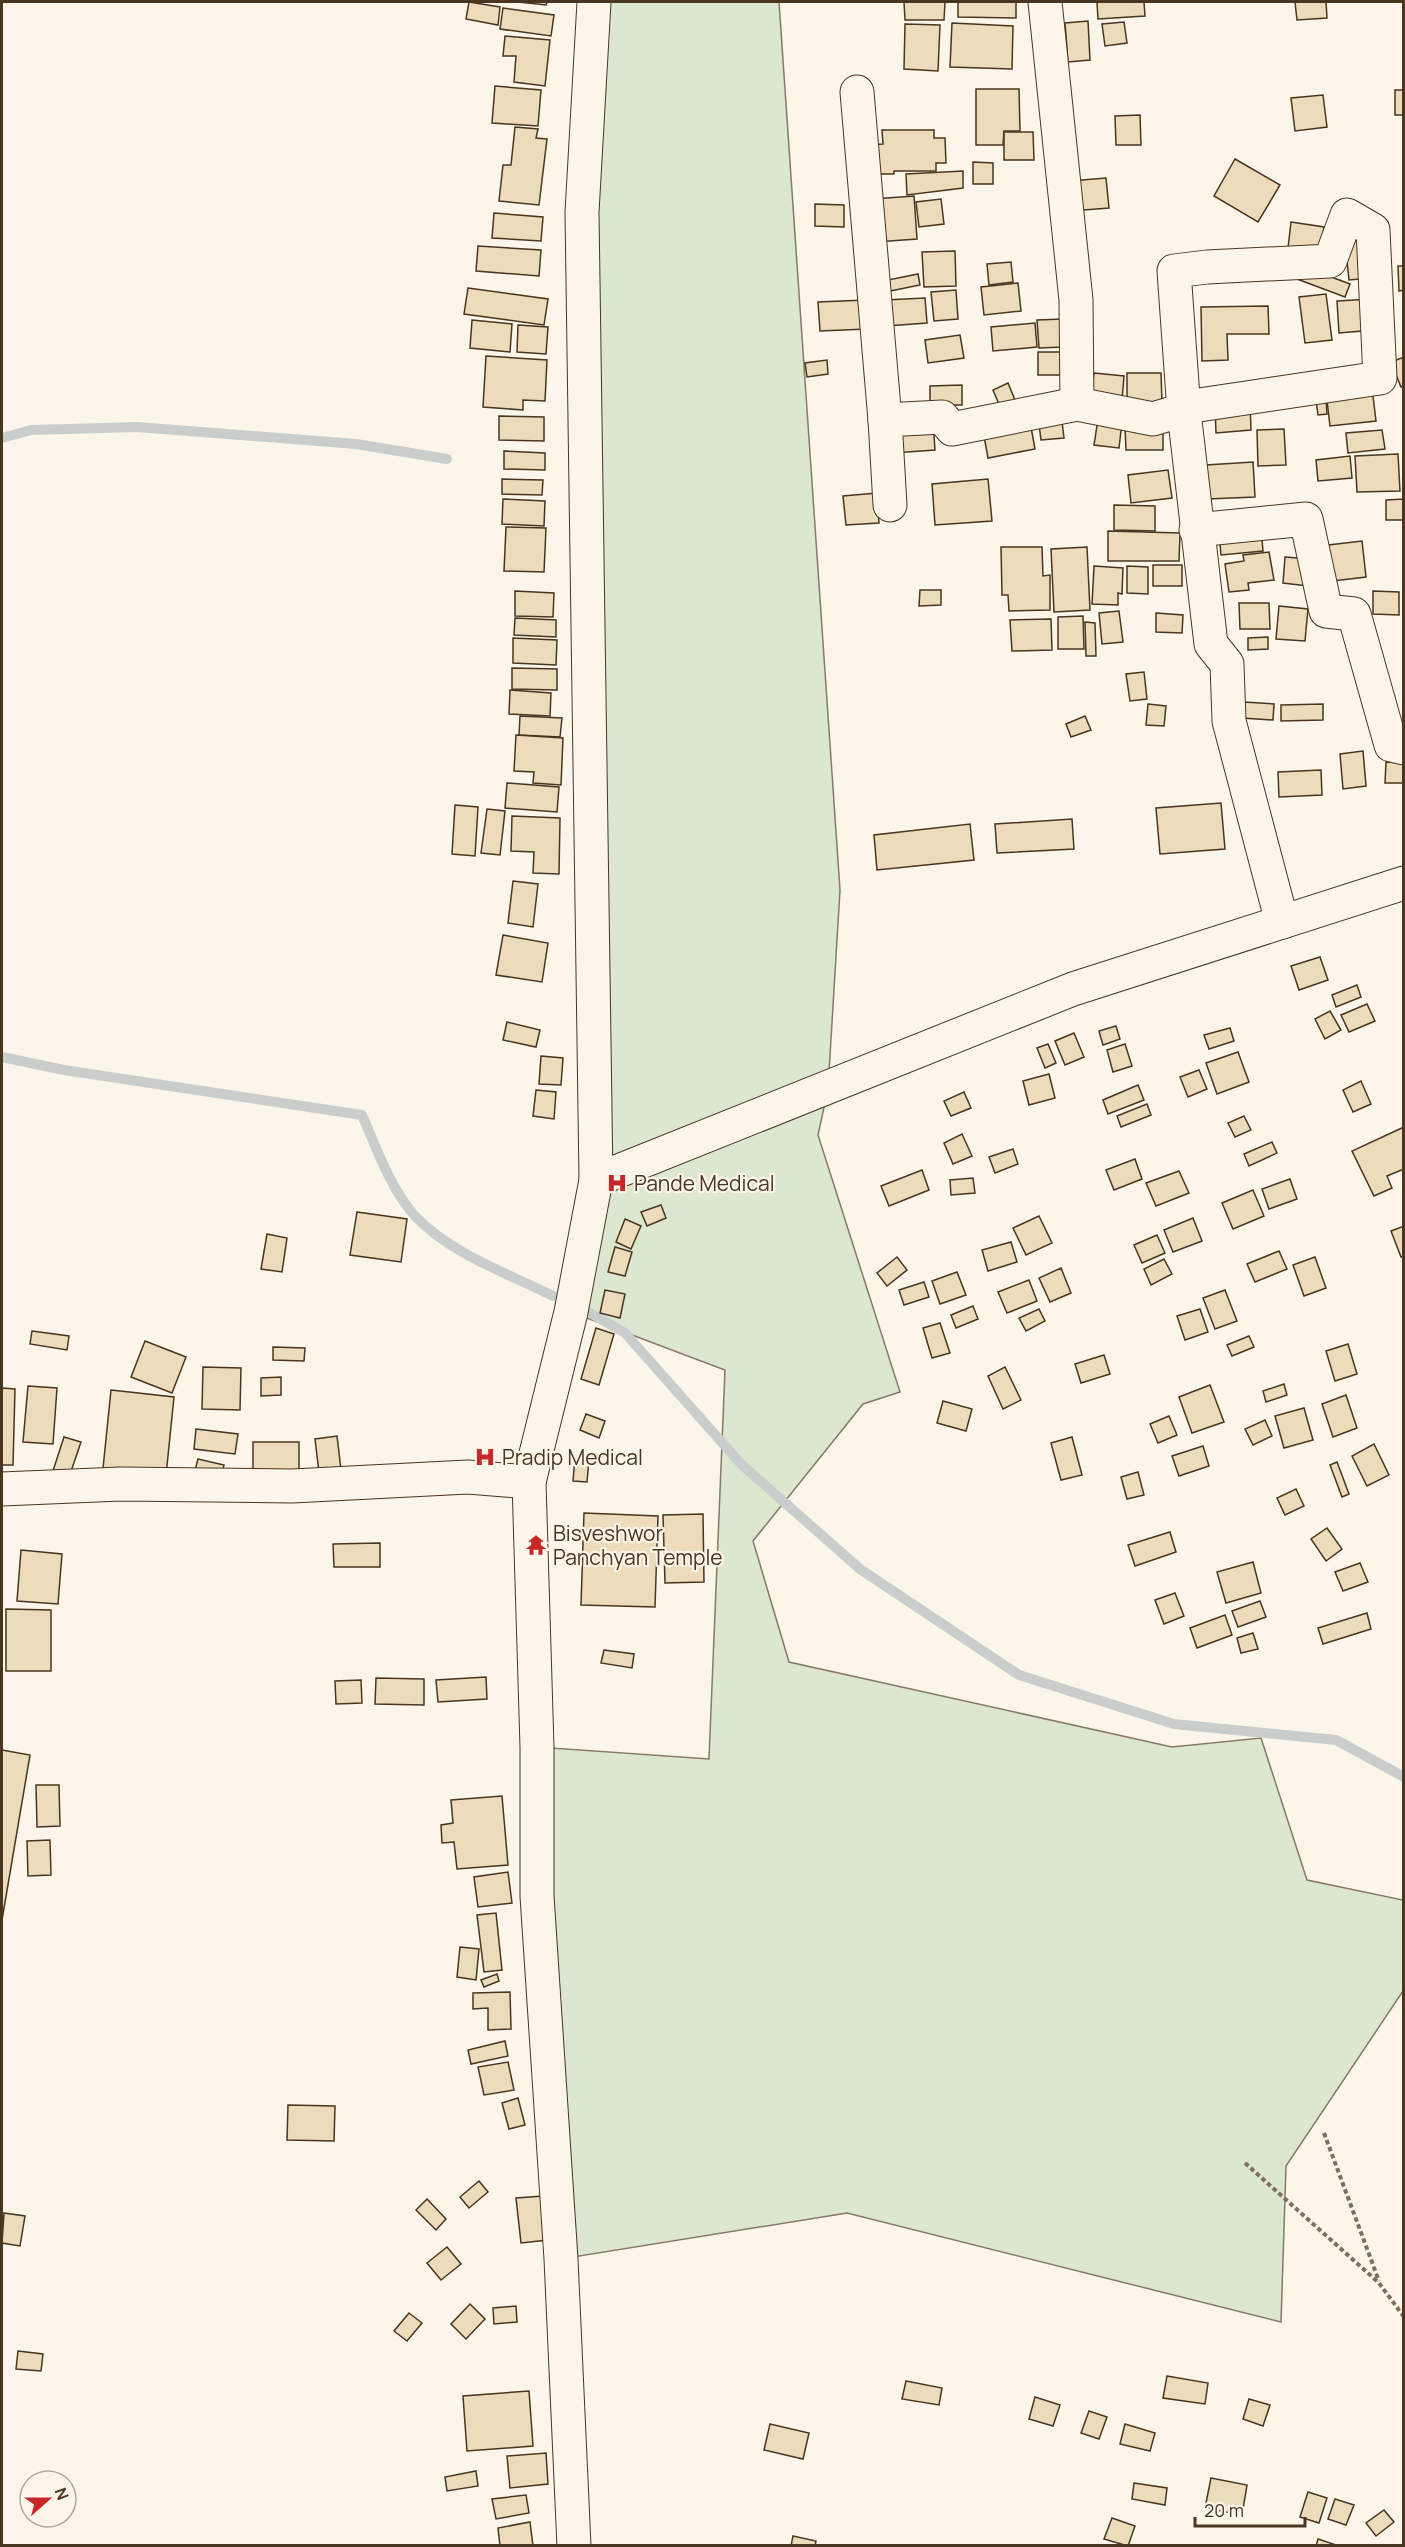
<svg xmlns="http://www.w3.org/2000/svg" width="1405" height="2547" font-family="Manrope,sans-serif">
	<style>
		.green { fill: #dce7d0; stroke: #887966; stroke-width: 1.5 }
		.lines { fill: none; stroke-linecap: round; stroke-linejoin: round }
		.stream { stroke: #c9cecd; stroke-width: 10 }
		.building { fill: #ecdcbc; stroke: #4a3520; stroke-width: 1.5 }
		.minor-casing { stroke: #4a3520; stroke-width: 35 }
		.tertiary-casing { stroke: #4a3520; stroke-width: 35 }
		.path { stroke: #7f6f5c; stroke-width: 4; stroke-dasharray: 4.5 3; stroke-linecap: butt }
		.minor { stroke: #fbf6e9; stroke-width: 33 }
		.tertiary { stroke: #fbf6e9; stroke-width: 33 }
		.labels { text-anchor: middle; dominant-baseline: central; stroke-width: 4.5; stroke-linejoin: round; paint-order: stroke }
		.poi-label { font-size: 21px; fill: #4a3520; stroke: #fbf6e9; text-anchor: start }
	</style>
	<rect width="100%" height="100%" fill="#fbf6e9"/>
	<path class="green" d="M594 2H779L840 890 828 1089 818 1135 900 1392 863 1404 753 1541 789 1662 1172 1747 1261 1738 1307 1880 1403 1900V1991L1286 2166 1281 2322 847 2213 561 2259 537 1747 709 1759 725 1370 571 1312 596 1180Z"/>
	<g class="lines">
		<g class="stream">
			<path d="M2 438 31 430 137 427 356 444 447 459"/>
			<path d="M2 1057 64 1070 362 1115C377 1149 390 1188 415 1216 451 1254 507 1273 553 1296"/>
			<path d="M588 1312 625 1333 742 1465 860 1569 1019 1675 1174 1724 1336 1740 1404 1777"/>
		</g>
	</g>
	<g class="building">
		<path d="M469 2 500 7 498 25 466 19Z"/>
		<path d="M518 2H547L546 5Z"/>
		<path d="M904 2H945L944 20H905Z"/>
		<path d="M958 2H1016V18L958 17Z"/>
		<path d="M1097 2H1144L1145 16 1098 19Z"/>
		<path d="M1295 2H1326L1327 18 1297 20Z"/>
		<path d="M503 8 554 15 551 36 500 29Z"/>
		<path d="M1088 21 1090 60 1068 62 1065 23Z"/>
		<path d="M1124 22 1127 43 1105 46 1102 24Z"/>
		<path d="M952 23 1013 26 1012 69 950 67Z"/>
		<path d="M905 24 940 25 938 71 904 69Z"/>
		<path d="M505 36 550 40 545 86 514 82 516 56H503Z"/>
		<path d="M495 86 541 90 538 126 492 123Z"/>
		<path d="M976 89H1019L1020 131H1004L1003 145H976Z"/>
		<rect x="1395" y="90" width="9" height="25"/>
		<path d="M1323 95 1327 127 1295 131 1291 98Z"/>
		<path d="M1140 115 1141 145H1116L1115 116Z"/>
		<path d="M515 127 538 129 536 138 547 139 539 205 499 201 503 165H511Z"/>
		<path d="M882 130H934V138H945L946 163H936V171H894V174H866V145L883 144Z"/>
		<path d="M1004 132H1033L1034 160H1004Z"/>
		<path d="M1235 159 1280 185 1258 222 1214 196Z"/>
		<path d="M973 162 993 163V184H973Z"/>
		<path d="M963 171V188L907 195 906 174Z"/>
		<path d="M1106 178 1109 208 1071 211 1070 181Z"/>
		<path d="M914 196 917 239 876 242 873 199Z"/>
		<path d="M941 199 944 224 919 227 916 202Z"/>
		<path d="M815 204 844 205V227L815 226Z"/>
		<path d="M494 213 543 217 541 241 492 238Z"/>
		<path d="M1291 222 1324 227 1320 253 1288 248Z"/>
		<path d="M1366 240 1371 278 1349 280 1345 242Z"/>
		<path d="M478 246 541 250 539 276 476 271Z"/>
		<path d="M955 251 956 286 924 287 922 252Z"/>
		<path d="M1011 262 1013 282 989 285 987 264Z"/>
		<path d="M1294 263 1350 284 1345 297 1289 276Z"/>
		<path d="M1398 266H1404V290L1399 291Z"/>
		<path d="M918 274 920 285 885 292 883 281Z"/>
		<path d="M1018 283 1021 311 984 315 981 287Z"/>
		<path d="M468 288 548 299 544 325 464 314Z"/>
		<path d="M956 290 958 319 934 321 931 292Z"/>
		<path d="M1326 294 1332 340 1305 343 1299 297Z"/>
		<path d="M925 298 927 323 887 326 885 300Z"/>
		<path d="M1372 299 1374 330 1339 333 1337 301Z"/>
		<path d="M866 300 867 329 820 331 818 302Z"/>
		<path d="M1268 306 1269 334H1227L1228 360 1202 361 1201 307Z"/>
		<path d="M1063 319 1064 347 1039 348 1037 320Z"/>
		<path d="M472 320 512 324 510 352 470 348Z"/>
		<path d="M1035 323 1037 347 993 351 991 327Z"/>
		<path d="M518 325 548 327 546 354 517 352Z"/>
		<path d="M960 335 964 358 928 363 925 340Z"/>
		<rect x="1038" y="352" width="30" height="23"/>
		<path d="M486 356 547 360 545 401 523 400V410L483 407Z"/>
		<path d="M1404 357V386L1401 387 1391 362Z"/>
		<path d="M827 360 828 374 807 377 805 363Z"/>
		<path d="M1094 373 1124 376 1122 401 1091 398Z"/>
		<path d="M1127 373H1161L1162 402H1127Z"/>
		<path d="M1008 383 1020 412 1005 418 993 390Z"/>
		<path d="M962 385V405H930V386Z"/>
		<path d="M1372 388 1376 421 1330 426 1326 392Z"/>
		<path d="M1326 399 1327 414 1318 415 1316 400Z"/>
		<path d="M1250 403 1251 430 1216 433 1215 406Z"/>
		<path d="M1061 413 1064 438 1041 440 1038 416Z"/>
		<path d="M499 416 544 417V441L499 440Z"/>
		<path d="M1029 416 1035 449 988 458 982 425Z"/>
		<path d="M1098 419 1122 422 1119 448 1094 445Z"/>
		<path d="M933 422 935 450 893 453 891 425Z"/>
		<path d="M1163 426V450H1126L1125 427Z"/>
		<path d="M1284 429 1286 465 1258 466 1257 430Z"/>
		<path d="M1382 430 1385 449 1348 453 1346 433Z"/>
		<path d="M504 451 545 453V470L504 469Z"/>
		<path d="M1398 454 1400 491 1357 492 1355 456Z"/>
		<path d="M1350 456 1352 478 1318 481 1316 460Z"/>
		<path d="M1253 462 1255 497 1208 499 1206 465Z"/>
		<path d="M1168 470 1172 498 1131 503 1128 475Z"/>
		<path d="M502 479 543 480 542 495 502 494Z"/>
		<path d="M988 479 992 521 935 525 932 484Z"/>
		<path d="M877 493 879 523 846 525 843 496Z"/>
		<path d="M503 499 545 501 544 526 502 524Z"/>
		<path d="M1404 499V520H1386V500Z"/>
		<path d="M1114 505 1155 506V531L1114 530Z"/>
		<path d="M506 527 546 528 544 572 504 571Z"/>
		<path d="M1261 529 1263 551 1221 555 1219 532Z"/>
		<path d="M1108 531 1180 533 1179 561H1108Z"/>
		<path d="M1362 541 1366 577 1324 582 1320 546Z"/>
		<path d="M1001 547H1042L1043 576 1050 575V610L1009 611 1008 595H1002Z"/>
		<path d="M1087 547 1090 610 1054 612 1051 549Z"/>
		<path d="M1269 552 1274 580 1248 583 1249 590 1229 592 1225 564 1244 561 1243 555Z"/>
		<path d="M1285 557 1310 559 1308 586 1283 583Z"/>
		<rect x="1153" y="565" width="29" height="21"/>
		<path d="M1094 566 1123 568 1122 594 1118 593V605L1092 604Z"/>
		<path d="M1127 566 1148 567V594L1127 593Z"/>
		<path d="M920 590H941V605L919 606Z"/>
		<path d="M515 591 554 593 553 617 515 616Z"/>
		<path d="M1373 591 1399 592V615L1373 614Z"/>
		<path d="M1239 603H1269L1270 629H1240Z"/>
		<path d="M1279 606 1308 609 1305 641 1276 639Z"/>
		<path d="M1119 611 1123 642 1102 644 1099 613Z"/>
		<path d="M1156 613 1183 615 1182 633 1156 632Z"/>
		<path d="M1083 616 1084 649H1058V617Z"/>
		<path d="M515 618 556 620V637L514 635Z"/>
		<path d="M1051 619 1052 650 1012 651 1010 620Z"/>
		<path d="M1085 622 1095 623 1096 656H1086Z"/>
		<path d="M1268 637V649L1248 650V638Z"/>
		<path d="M513 638 557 640 556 665 513 663Z"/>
		<path d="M512 668 557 669V690L512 689Z"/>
		<path d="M1144 672 1147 699 1130 701 1126 674Z"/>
		<path d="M510 690 551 693 550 716 509 714Z"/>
		<path d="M1244 702 1274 704 1273 720 1242 718Z"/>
		<path d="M1148 704 1166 706 1164 726 1146 725Z"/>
		<path d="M1323 704V720L1281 721V705Z"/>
		<path d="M520 716 562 718 560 737 519 735Z"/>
		<path d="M1085 716 1091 730 1071 737 1066 724Z"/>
		<path d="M516 735 563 738 561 785 533 783 534 772 514 771Z"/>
		<path d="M1363 751 1366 786 1343 789 1340 754Z"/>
		<path d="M1386 762 1404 763V783H1385Z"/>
		<path d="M1321 770 1322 795 1279 797 1278 772Z"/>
		<path d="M507 783 559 787 557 812 505 808Z"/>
		<path d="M1221 803 1225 849 1160 854 1156 808Z"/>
		<path d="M455 805 478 807 475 856 452 854Z"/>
		<path d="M487 809 505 811 500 855 481 853Z"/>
		<path d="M512 816 560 818 559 874 533 873 534 852 511 851Z"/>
		<path d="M1072 819 1074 849 997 853 995 824Z"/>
		<path d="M970 824 974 860 877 870 874 835Z"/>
		<path d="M513 881 538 884 533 927 508 923Z"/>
		<path d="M503 935 548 943 542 982 496 975Z"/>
		<path d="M1320 957 1328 980 1299 990 1291 966Z"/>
		<path d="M1357 985 1361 997 1336 1007 1332 995Z"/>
		<path d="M1367 1004 1375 1021 1349 1032 1341 1015Z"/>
		<path d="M1330 1011 1341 1030 1325 1039 1315 1019Z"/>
		<path d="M507 1022 540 1030 536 1047 503 1040Z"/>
		<path d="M1116 1026 1120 1039 1103 1045 1099 1031Z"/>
		<path d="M1230 1028 1234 1041 1209 1049 1204 1035Z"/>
		<path d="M1074 1033 1084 1057 1065 1065 1055 1041Z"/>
		<path d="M1048 1044 1056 1063 1045 1068 1037 1048Z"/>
		<path d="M1125 1044 1132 1066 1113 1072 1107 1050Z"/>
		<path d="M1238 1052 1249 1082 1217 1094 1206 1063Z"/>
		<path d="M541 1056 563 1058 561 1085 539 1084Z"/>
		<path d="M1199 1070 1207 1089 1188 1097 1180 1077Z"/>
		<path d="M1049 1074 1055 1098 1029 1105 1023 1081Z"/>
		<path d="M1361 1081 1371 1104 1353 1112 1343 1090Z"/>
		<path d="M1138 1085 1144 1100 1108 1114 1103 1100Z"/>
		<path d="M536 1090 556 1092 554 1119 533 1116Z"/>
		<path d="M964 1092 971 1108 951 1116 944 1101Z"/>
		<path d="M1147 1104 1151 1115 1121 1127 1117 1116Z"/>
		<path d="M1244 1116 1251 1130 1235 1137 1228 1123Z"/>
		<path d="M1404 1127V1169L1387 1176 1392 1188 1374 1196 1352 1151Z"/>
		<path d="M962 1134 972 1156 953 1164 944 1143Z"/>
		<path d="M1272 1142 1277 1153 1249 1166 1244 1154Z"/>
		<path d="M1013 1149 1018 1164 995 1173 989 1157Z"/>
		<path d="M1135 1159 1142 1179 1114 1190 1106 1170Z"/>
		<path d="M922 1170 929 1190 889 1206 881 1186Z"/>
		<path d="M1179 1171 1189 1193 1156 1206 1146 1183Z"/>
		<path d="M973 1178 975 1193 951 1195 950 1180Z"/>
		<path d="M1290 1179 1297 1199 1269 1209 1262 1189Z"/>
		<path d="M1253 1190 1264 1216 1233 1229 1222 1203Z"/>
		<path d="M661 1205 666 1218 647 1226 641 1212Z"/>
		<path d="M357 1212 407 1219 401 1262 350 1255Z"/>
		<path d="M1039 1216 1052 1243 1026 1255 1013 1228Z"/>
		<path d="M1193 1218 1202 1241 1173 1252 1164 1230Z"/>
		<path d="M625 1219 641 1226 631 1249 616 1242Z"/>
		<path d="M1404 1226V1256L1401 1257 1391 1231Z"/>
		<path d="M267 1234 287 1238 282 1272 261 1269Z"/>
		<path d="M1157 1235 1165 1253 1142 1263 1134 1245Z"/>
		<path d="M1011 1242 1017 1262 988 1271 982 1250Z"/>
		<path d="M615 1247 632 1252 625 1276 608 1272Z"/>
		<path d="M1279 1251 1287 1269 1255 1282 1247 1264Z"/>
		<path d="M897 1257 907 1270 887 1286 877 1273Z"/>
		<path d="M1315 1257 1326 1288 1304 1296 1293 1265Z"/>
		<path d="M1164 1259 1172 1274 1151 1285 1144 1269Z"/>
		<path d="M1061 1268 1071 1293 1050 1302 1039 1278Z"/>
		<path d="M957 1272 966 1295 940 1304 932 1281Z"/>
		<path d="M1029 1280 1037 1301 1007 1313 998 1292Z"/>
		<path d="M924 1282 929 1297 904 1305 899 1290Z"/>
		<path d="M605 1290 625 1294 620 1318 600 1313Z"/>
		<path d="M1225 1290 1237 1321 1215 1329 1203 1298Z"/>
		<path d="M973 1306 978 1319 956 1328 951 1315Z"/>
		<path d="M1039 1309 1045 1321 1026 1331 1019 1318Z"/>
		<path d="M1200 1309 1208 1332 1185 1340 1177 1316Z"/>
		<path d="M940 1323 950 1353 932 1358 923 1328Z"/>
		<path d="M596 1328 614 1334 599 1385 581 1379Z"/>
		<path d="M32 1331 69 1336 67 1350 30 1344Z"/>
		<path d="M1249 1336 1254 1347 1232 1356 1227 1345Z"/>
		<path d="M145 1341 186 1357 172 1393 131 1377Z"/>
		<path d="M1348 1344 1357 1374 1335 1381 1326 1351Z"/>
		<path d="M273 1347 305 1348 304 1361 273 1360Z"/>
		<path d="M1104 1355 1110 1374 1081 1383 1075 1364Z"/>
		<path d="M203 1367 241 1368 240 1410 202 1409Z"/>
		<path d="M1005 1367 1021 1400 1003 1409 988 1376Z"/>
		<path d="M281 1377V1395L261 1396V1378Z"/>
		<path d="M1284 1384 1287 1395 1266 1402 1263 1391Z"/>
		<path d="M1210 1385 1224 1422 1192 1433 1179 1397Z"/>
		<path d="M28 1386 57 1388 53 1444 23 1442Z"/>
		<path d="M2 1388 15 1389 13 1465H2Z"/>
		<path d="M111 1390 174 1397 164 1495 101 1488Z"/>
		<path d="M1346 1395 1357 1428 1333 1437 1322 1404Z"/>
		<path d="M943 1401 972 1409 966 1431 937 1423Z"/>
		<path d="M1304 1408 1313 1440 1284 1448 1275 1416Z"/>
		<path d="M586 1414 605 1421 599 1438 580 1430Z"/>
		<path d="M1169 1416 1177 1435 1158 1443 1150 1424Z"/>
		<path d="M1265 1420 1272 1436 1253 1445 1245 1429Z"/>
		<path d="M196 1429 238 1434 235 1454 194 1449Z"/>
		<path d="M337 1436 342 1478 320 1481 315 1439Z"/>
		<path d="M64 1437 81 1442 66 1486 50 1480Z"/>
		<path d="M1072 1437 1082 1475 1061 1480 1051 1443Z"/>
		<rect x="253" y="1442" width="46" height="34"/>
		<path d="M1374 1444 1389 1475 1367 1486 1352 1456Z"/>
		<path d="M1203 1446 1209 1466 1179 1476 1172 1456Z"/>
		<path d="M575 1458 589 1459 587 1482 573 1481Z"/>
		<path d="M198 1459 224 1465 219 1484 193 1478Z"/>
		<path d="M1337 1462 1349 1494 1342 1497 1330 1465Z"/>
		<path d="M1138 1472 1144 1495 1127 1499 1121 1477Z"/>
		<path d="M1296 1489 1304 1506 1285 1515 1277 1498Z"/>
		<path d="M584 1513 658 1516 655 1607 581 1605Z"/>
		<path d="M703 1514 704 1582 665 1583 663 1515Z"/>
		<path d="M1327 1528 1342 1549 1326 1561 1311 1539Z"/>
		<path d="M1170 1532 1176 1552 1135 1566 1128 1545Z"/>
		<path d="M380 1543V1567H334L333 1544Z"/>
		<path d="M21 1550 62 1554 58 1604 17 1601Z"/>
		<path d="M1253 1562 1261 1593 1226 1603 1217 1572Z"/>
		<path d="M1360 1563 1368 1582 1343 1591 1335 1572Z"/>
		<path d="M1175 1593 1184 1616 1164 1624 1155 1600Z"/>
		<path d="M1260 1601 1266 1617 1238 1627 1232 1611Z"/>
		<path d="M6 1609 51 1610V1671H6Z"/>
		<path d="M1367 1613 1371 1629 1323 1644 1318 1628Z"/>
		<path d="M1225 1615 1232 1635 1197 1648 1190 1628Z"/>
		<path d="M1253 1633 1258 1649 1241 1653 1237 1638Z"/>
		<path d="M604 1650 634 1654 632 1668 601 1663Z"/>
		<path d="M486 1677 487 1699 438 1702 436 1680Z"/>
		<path d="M376 1678 424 1679V1705L375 1704Z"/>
		<path d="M361 1680 362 1703 336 1704 335 1681Z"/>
		<path d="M2 1750 30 1755 2 1920Z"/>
		<path d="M36 1785H59L60 1826 37 1827Z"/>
		<path d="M502 1796 508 1865 457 1869 454 1842 442 1843 441 1825 453 1823 451 1800Z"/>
		<path d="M50 1840 51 1875 28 1876 27 1841Z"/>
		<path d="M508 1872 512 1903 478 1907 474 1877Z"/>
		<path d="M496 1913 502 1970 484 1972 477 1915Z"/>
		<path d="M460 1947 479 1949 476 1980 457 1977Z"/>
		<path d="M497 1974 499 1981 484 1987 481 1980Z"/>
		<path d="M510 1992 511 2029 488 2030V2008L473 2009V1993Z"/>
		<path d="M505 2041 508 2056 471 2064 468 2050Z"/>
		<path d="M508 2062 514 2090 484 2095 478 2067Z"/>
		<path d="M518 2098 525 2125 509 2129 502 2103Z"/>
		<path d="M288 2105 335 2106 334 2141 287 2140Z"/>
		<path d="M479 2181 488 2192 469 2208 460 2197Z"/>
		<path d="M543 2196 548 2240 521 2243 516 2198Z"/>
		<path d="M427 2199 446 2219 436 2230 416 2210Z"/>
		<path d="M4 2213 25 2216 20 2246 2 2243Z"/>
		<path d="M447 2247 461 2264 441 2280 427 2263Z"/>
		<path d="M470 2304 485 2319 466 2339 451 2324Z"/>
		<path d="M516 2306 517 2322 494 2324 493 2308Z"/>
		<path d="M409 2313 422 2323 407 2341 394 2331Z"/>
		<path d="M18 2351 43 2354 41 2371 16 2369Z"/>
		<path d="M1167 2376 1208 2383 1205 2404 1163 2398Z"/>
		<path d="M906 2381 942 2388 939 2405 902 2399Z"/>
		<path d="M529 2391 533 2446 467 2451 463 2396Z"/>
		<path d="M1035 2397 1060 2405 1053 2426 1029 2419Z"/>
		<path d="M1249 2399 1270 2405 1263 2426 1243 2419Z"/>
		<path d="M1089 2411 1107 2417 1099 2439 1081 2433Z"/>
		<path d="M770 2424 809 2433 803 2459 764 2450Z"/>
		<path d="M1125 2424 1155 2433 1150 2451 1120 2444Z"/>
		<path d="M546 2453 548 2484 510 2488 507 2456Z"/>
		<path d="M476 2471 478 2486 447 2491 445 2477Z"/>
		<path d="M1211 2478 1247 2485 1242 2515 1205 2508Z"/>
		<path d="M1134 2483 1167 2488 1165 2505 1132 2499Z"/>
		<path d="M1308 2492 1327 2498 1319 2523 1300 2517Z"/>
		<path d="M526 2495 529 2513 496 2519 492 2499Z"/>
		<path d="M1335 2499 1354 2505 1346 2525 1328 2519Z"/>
		<path d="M1384 2510 1394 2522 1376 2536 1366 2523Z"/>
		<path d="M1112 2518 1135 2526 1128 2546 1104 2539Z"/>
		<path d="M530 2522 533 2546H500L498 2528Z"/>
		<path d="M793 2536 816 2541 815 2546H791Z"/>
		<path d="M1318 2539 1339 2546H1316Z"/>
	</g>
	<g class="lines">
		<g class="minor-casing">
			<g id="minor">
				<path d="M1045 2 1076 300 1077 404"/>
				<path d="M857 92 885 420"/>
				<path d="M890 505 885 420 942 417 952 429 1077 404 1153 419 1199 405 1380 378 1373 230 1347 215 1330 261 1207 267 1174 271 1184 412 1211 644 1227 664 1229 721 1282 922"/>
				<path d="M1196 530 1306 519 1326 611 1354 614 1391 745 1404 748"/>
				<path d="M596 1180 1073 989 1404 883"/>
				<path d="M2 1489 120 1484 292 1486 468 1477 529 1482"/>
			</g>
		</g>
		<g class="tertiary-casing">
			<path id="tertiary" d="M574 2546 561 2259 537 1896V1747L529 1482 571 1312 596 1180 582 212 594 2"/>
		</g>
		<g class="path">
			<path d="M1324 2133 1379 2281"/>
			<path d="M1245 2163 1379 2283 1404 2317"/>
		</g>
		<use href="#minor" class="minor"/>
		<use href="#tertiary" class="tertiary"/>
	</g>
	<defs>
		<g id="hospital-bare" transform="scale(1.62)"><path d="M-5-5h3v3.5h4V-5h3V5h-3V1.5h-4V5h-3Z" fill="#c62828" stroke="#fbf6e9" stroke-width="2.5" paint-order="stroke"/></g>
		<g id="temple-bare" transform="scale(1.62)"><path d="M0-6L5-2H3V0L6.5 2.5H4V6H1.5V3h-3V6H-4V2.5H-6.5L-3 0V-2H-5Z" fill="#c62828" stroke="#fbf6e9" stroke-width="2.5" paint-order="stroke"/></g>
	</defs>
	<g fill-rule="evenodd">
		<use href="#hospital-bare" x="617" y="1183"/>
		<use href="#hospital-bare" x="485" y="1457"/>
		<use href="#temple-bare" x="536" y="1545"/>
	</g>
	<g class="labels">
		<g class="poi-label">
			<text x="634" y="1183">Pande Medical</text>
			<text x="502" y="1457">Pradip Medical</text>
			<text x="553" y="1533">Bisveshwor<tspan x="553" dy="24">Panchyan Temple</tspan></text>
		</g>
	</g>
	<rect width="1405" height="2547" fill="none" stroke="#4a3520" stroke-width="6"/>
	<g transform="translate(48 2499) rotate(69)"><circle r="28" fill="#fbf6e9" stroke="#b4a999" stroke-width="1.5"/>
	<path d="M0-4.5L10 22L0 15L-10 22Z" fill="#c62828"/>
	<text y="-9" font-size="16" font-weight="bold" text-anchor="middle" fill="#4a3520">N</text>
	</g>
	<path d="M1195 2517v9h110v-9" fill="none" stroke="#4a3520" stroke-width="3"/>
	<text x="1204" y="2517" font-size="18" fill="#4a3520" stroke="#fbf6e9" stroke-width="4.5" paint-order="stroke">20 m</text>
</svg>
